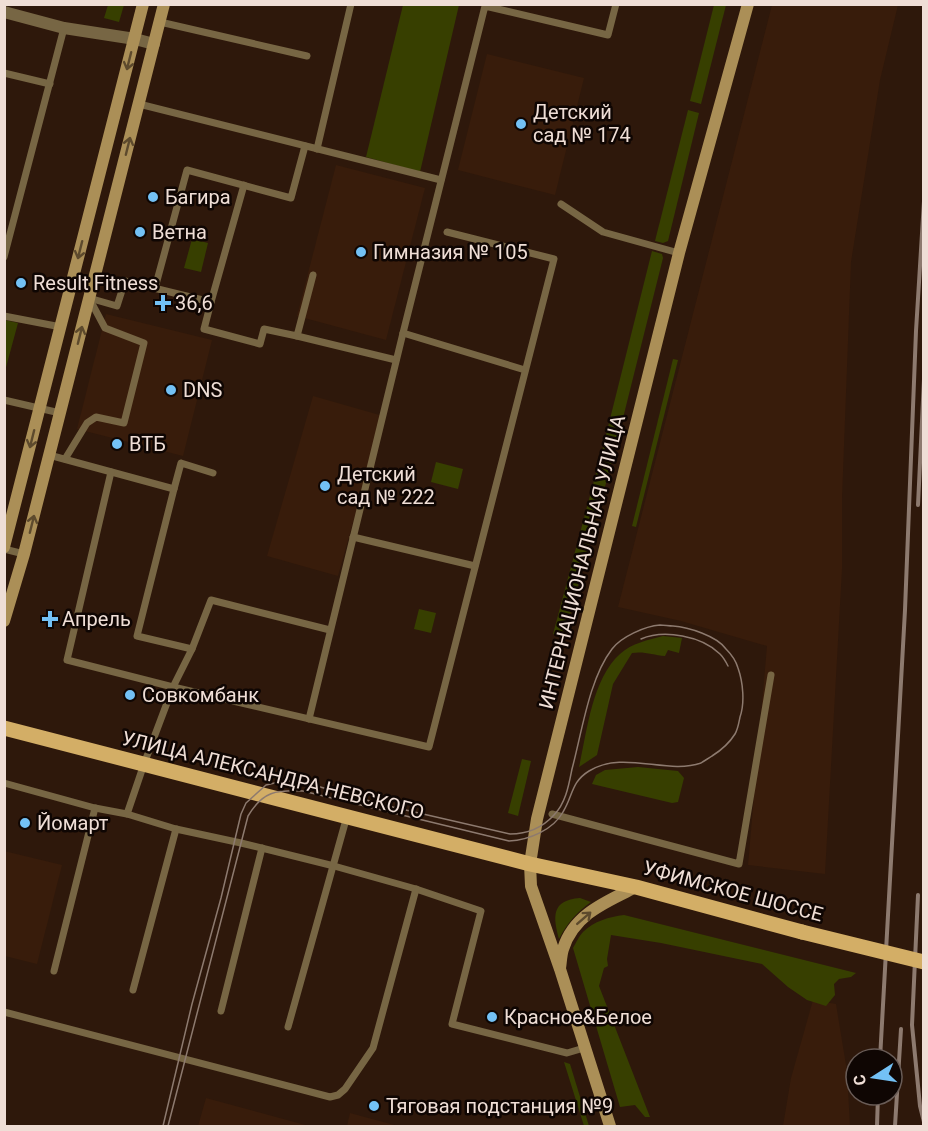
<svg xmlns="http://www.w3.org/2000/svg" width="928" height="1131" font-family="Roboto,sans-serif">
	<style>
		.built { fill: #381c0b }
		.green { fill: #373f00 }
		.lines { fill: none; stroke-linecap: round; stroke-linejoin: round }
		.service { stroke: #764; stroke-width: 7 }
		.tertiary { stroke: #764; stroke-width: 12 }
		.secondary { stroke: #ab8f57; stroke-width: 12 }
		.primary { stroke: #d3ae66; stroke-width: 15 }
		.tram { stroke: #8d7a6f; stroke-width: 1.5 }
		.rail { stroke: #8d7a6f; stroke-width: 4 }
		.primary-bridge { stroke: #d3ae66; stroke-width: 15 }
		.oneway { stroke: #5d4a2d }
		.poi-dot { fill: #73c1f5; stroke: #0f0603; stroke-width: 2 }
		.labels { text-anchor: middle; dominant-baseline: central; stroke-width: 5; stroke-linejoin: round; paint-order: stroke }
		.poi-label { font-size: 20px; fill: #efded6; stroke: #0f0603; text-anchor: start }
		.street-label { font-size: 20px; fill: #efded6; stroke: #0f0603 }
	</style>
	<rect width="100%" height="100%" fill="#2e180b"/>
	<g class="built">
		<path d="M772 5H898L880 80 851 262 842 498V569L825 874 748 865 767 646 681 621 618 607Z"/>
		<path d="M487 54 584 78 555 195 458 170Z"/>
		<path d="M336 165 425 188 386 340 297 316Z"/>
		<path d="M106 314 212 340 183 456 77 429Z"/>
		<path d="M313 396 383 416 338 576 267 556Z"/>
		<path d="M4 851 62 865 37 964 5 956Z"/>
		<path d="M813 1000 836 1004 847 1071 850 1126H783L791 1078Z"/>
		<path d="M206 1098 309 1126H198Z"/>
		<path d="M350 1113 398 1126H347Z"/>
	</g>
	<g class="green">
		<path d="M108 5H124L119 22 104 18Z"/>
		<path d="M403 5H459L420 172 366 157Z"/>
		<path d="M714 5H726L701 104 690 101Z"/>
		<path d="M688 110 699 113 668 241 663 243 655 241Z"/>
		<path d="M192 239 208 243 201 272 184 268Z"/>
		<path d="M652 251 662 254 663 258 615 450 564 637 553 634 603 447Z"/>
		<path d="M5 320 18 323 5 371 4 320Z"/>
		<path d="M673 359 678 360 636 527 632 526Z"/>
		<path d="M436 462 463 469 458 489 431 482Z"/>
		<path d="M419 609 436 613 431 633 414 629Z"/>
		<path d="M663 636 682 638 679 653 668 650 665 656C653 655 644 651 632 653L613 684 597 755 579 767C587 732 592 679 620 654 632 643 648 640 663 636Z"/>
		<path d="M522 759 531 761 518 816 508 813Z"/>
		<path d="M638 767 678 771 684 778 678 802 672 803 592 784 596 775 605 770Z"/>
		<path d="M580 898 591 902C577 912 567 923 559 939 553 917 551 900 580 898Z"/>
		<path d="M624 915 856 973 851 977 839 979 834 984 835 995 826 1006 807 1000 788 987 762 964 661 943 611 935 607 959 608 966 604 968 599 986 650 1117H645L635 1105 620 1107 573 948C576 943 579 936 583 932 594 921 609 917 624 915Z"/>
		<path d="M564 1062 570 1064 589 1126H584Z"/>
	</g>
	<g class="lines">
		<g class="service">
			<path d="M160 22 307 56"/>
			<path d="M4 73 50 84"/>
			<path d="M139 104 441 180"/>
			<path d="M317 149 351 4"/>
			<path d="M561 204 603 232 679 253"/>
			<path d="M4 257 64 28"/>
			<path d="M155 288 187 170 291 198 305 146"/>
			<path d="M89 298 117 306 125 281 211 302 204 329 260 344 264 329 297 336 313 275"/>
			<path d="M211 302 244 185"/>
			<path d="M4 316 61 327"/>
			<path d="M403 333 525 370"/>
			<path d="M297 336 396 360"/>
			<path d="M4 400 60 413"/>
			<path d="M49 455 174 489 137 636 192 649 173 687 144 764 127 814"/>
			<path d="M65 459 87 423 96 417 124 423 144 343 105 328 89 298"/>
			<path d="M111 472 67 660 173 687 429 747 554 259 447 232"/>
			<path d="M174 489 181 463 213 473"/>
			<path d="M353 537 475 566"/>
			<path d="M4 549 24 554"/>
			<path d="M192 649 211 600 330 630"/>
			<path d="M309 719 403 333 485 6 608 35 616 4"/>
			<path d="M4 783 95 808 127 814 176 829 241 843 334 866 416 889 481 911 452 1024 567 1053 584 1048"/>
			<path d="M552 814 739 864 771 675"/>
			<path d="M54 971 95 808"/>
			<path d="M133 990 176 829"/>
			<path d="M221 1011 262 848"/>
			<path d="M4 1012 330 1097 338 1095 345 1089 373 1048 416 889"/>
			<path d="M288 1027 347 816"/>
		</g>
		<path class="tertiary" d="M4 12 64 28 135 39 154 44"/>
		<g class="secondary">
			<path d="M4 547 143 4"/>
			<path d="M4 621 24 554 164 4"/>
			<path d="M560 968C561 962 561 955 563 949 574 914 606 902 636 887"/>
			<path d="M610 1126 560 969 531 886 530 864 537 819 679 253 748 4"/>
		</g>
		<path class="primary" d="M4 728 530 864 636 887 802 932"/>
		<g class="tram">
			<path d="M641 639C664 629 702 636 720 654 723 657 726 662 728 666"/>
			<path d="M163 1126 192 1004 221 898 241 814 246 803 266 785 283 781H299L384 805 510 834C527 834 543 827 554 815 566 803 569 784 572 769 582 732 589 679 612 649 621 637 645 626 660 625 664 625 669 626 673 626 688 627 717 636 726 649 731 654 736 661 738 668 743 682 745 703 740 717 739 722 738 729 735 734 730 742 720 751 712 756 709 758 704 761 701 763 667 775 623 750 589 771 571 782 573 796 563 812 553 830 529 840 509 841L303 791C276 790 263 791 248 816L168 1126"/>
		</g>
		<g class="rail">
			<path d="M918 505 924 379"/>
			<path d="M918 895 912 1025 920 1106 924 1122"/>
			<path d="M880 1059 905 610 916 331 924 201"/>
			<path d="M877 1126 878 1095"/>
			<path d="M895 1126 901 1029"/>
		</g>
		<path class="primary-bridge" d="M802 932 924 962"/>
	</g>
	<defs><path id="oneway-shaft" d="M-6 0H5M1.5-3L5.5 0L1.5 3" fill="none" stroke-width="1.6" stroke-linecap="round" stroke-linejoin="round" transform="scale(1.5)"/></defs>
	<g class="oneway">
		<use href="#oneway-shaft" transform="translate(129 61) rotate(104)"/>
		<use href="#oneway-shaft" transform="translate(128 146) rotate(-76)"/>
		<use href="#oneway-shaft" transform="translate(80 250) rotate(104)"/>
		<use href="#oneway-shaft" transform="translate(80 335) rotate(-76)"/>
		<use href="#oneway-shaft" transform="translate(32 439) rotate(104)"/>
		<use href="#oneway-shaft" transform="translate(32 524) rotate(-76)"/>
		<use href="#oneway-shaft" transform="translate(584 918) rotate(-41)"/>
	</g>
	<g class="poi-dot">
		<circle cx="521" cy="124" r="6"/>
		<circle cx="153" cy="197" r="6"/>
		<circle cx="140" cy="232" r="6"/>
		<circle cx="361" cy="252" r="6"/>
		<circle cx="21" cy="283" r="6"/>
		<path d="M160 294h6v6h6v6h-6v6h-6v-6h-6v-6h6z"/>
		<circle cx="171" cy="390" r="6"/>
		<circle cx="117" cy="444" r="6"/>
		<circle cx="325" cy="486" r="6"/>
		<path d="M47 610h6v6h6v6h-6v6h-6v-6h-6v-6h6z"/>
		<circle cx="130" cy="695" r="6"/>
		<circle cx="25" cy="823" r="6"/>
		<circle cx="492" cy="1017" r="6"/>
		<circle cx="374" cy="1106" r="6"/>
	</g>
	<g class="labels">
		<g class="poi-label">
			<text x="533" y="112">Детский<tspan x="533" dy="23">сад № 174</tspan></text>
			<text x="165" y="197">Багира</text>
			<text x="152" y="232">Ветна</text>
			<text x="373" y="252">Гимназия № 105</text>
			<text x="33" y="283">Result Fitness</text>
			<text x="175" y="303">36,6</text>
			<text x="183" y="390">DNS</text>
			<text x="129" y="444">ВТБ</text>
			<text x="337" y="474">Детский<tspan x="337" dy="23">сад № 222</tspan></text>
			<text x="62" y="619">Апрель</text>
			<text x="142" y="695">Совкомбанк</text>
			<text x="37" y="823">Йомарт</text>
			<text x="504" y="1017">Красное&amp;Белое</text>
			<text x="386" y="1106">Тяговая подстанция №9</text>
		</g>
		<g class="street-label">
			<text transform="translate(582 562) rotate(-76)">ИНТЕРНАЦИОНАЛЬНАЯ УЛИЦА</text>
			<text transform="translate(273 775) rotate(14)">УЛИЦА АЛЕКСАНДРА НЕВСКОГО</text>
			<text transform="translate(733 891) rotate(15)">УФИМСКОЕ ШОССЕ</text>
		</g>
	</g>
	<rect width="928" height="1131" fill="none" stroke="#efded6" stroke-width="12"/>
	<g transform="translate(874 1077) rotate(258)"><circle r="28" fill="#0f0603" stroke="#695c57" stroke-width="1.5"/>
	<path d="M0-4.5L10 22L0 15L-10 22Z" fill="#73c1f5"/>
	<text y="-9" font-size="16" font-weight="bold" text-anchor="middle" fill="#efded6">С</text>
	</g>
</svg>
